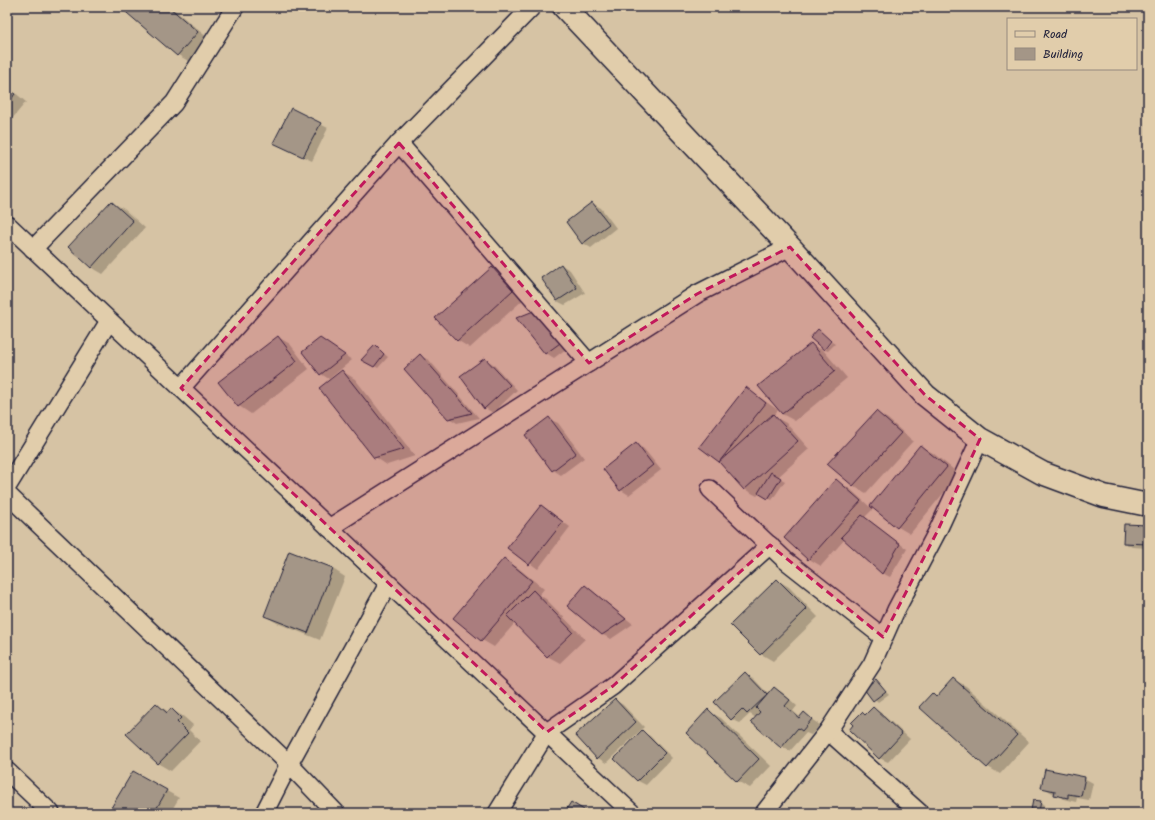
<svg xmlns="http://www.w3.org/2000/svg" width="1155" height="820" font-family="Kalam,sans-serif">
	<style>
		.shadow { fill: #0003 }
		.building { fill: #a49687; stroke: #22223b }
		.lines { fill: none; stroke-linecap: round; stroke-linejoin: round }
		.street-casing { stroke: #22223b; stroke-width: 20 }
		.secondary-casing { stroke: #22223b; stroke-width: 25 }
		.street { stroke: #e1cdab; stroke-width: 17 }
		.secondary { stroke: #e1cdab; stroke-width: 22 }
		.marked { fill: #c2185b; fill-opacity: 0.2; stroke: #c2185b; stroke-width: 3; stroke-dasharray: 8 5; stroke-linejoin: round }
	</style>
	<rect width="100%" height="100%" fill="#d6c3a4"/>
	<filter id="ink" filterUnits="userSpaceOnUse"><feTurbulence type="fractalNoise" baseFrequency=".025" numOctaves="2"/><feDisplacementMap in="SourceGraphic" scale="8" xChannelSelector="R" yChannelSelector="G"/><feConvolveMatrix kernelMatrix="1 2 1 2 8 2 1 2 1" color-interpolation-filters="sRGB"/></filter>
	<g filter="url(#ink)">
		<g class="shadow">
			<path d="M122 7H171L209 39 190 62 178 55Z"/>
			<path d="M7 86 26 102 7 125Z"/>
			<path d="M320 124 328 128 312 161 283 147Z"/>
			<path d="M111 202 124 209 145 228 103 274 91 267Z"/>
			<path d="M592 203 601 208 616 228 591 248 583 243Z"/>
			<path d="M561 265 570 270 585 293 565 305 557 301Z"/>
			<path d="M492 268 504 276 525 298 470 348 457 340Z"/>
			<path d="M518 318 574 343 554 358 546 353Z"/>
			<path d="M278 337 290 344 309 369 251 414 239 406 220 382Z"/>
			<path d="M832 342 835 344 828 351 825 350Z"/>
			<path d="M328 344 352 360 329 379 321 374Z"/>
			<path d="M811 344 824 351 847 378 795 421 782 414Z"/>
			<path d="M376 347 388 357 378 368 363 360Z"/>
			<path d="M420 356 429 360 479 418 457 423 449 418Z"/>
			<path d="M485 359 493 364 517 390 493 413 485 408 462 376Z"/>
			<path d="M342 371 355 379 415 456 387 465 375 457Z"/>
			<path d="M746 388 778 410 773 416 786 423 809 449 778 477 785 481 772 500 760 493 757 496 744 489 720 461 701 446Z"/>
			<path d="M876 412 888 419 913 441 866 493 853 486Z"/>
			<path d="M549 419 558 423 584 458 561 475 553 470Z"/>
			<path d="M636 444 644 449 661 470 629 495 621 490Z"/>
			<path d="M920 446 933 453 959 474 910 534 898 527 874 508 865 517 907 549 890 577 882 573 845 539 821 566 809 559 785 538 836 481 849 488 870 507Z"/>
			<path d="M542 506 570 527 538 569 509 548Z"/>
			<path d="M1148 526V548L1132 547 1124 543Z"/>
			<path d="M290 553 333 569 345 577 320 640 277 623 265 616Z"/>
			<path d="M505 560 517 567 544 589 539 595 546 599 585 639 560 663 547 656 515 623 494 647 482 640 455 618Z"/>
			<path d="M777 580 789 587 818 617 773 661 761 654 732 625Z"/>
			<path d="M585 586 593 591 633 624 611 639 603 635 568 606Z"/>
			<path d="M745 674 753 678 769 695 775 688 783 693 797 706 793 711 801 718 804 714 820 725 811 735 806 733 790 751 782 747 756 718 750 714 740 723 731 719Z"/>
			<path d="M953 679 966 686 1029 742 1000 774 988 767 920 707 932 694 937 697Z"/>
			<path d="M876 681 889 694 878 702 865 689Z"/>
			<path d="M615 700 623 705 644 727 606 763 598 758Z"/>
			<path d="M156 704 169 712 171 709 184 717 193 725 189 730 200 741 171 771 159 764 127 734Z"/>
			<path d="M873 708 881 713 910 739 888 762 879 758 866 716Z"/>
			<path d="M708 711 721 718 771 766 750 788 737 781Z"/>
			<path d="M642 732 650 736 672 758 646 785 638 781 615 759Z"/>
			<path d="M133 772 179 798 170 813H109Z"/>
			<path d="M1084 778 1093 783 1089 800 1077 798 1076 802 1063 799 1042 787Z"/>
			<path d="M1040 802 1044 805 1043 812 1032 809Z"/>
		</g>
		<g class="building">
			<path d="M120 7H169L198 32 177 56Z"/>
			<path d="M7 88 15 94 7 104Z"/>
			<path d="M291 108 321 123 303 157 273 143Z"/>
			<path d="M111 201 133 221 91 268 68 247Z"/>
			<path d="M592 202 609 224 582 244 566 222Z"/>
			<path d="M561 264 577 288 557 301 541 278Z"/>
			<path d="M492 267 513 290 457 341 435 318Z"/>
			<path d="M541 308 567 338 545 354 516 318Z"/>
			<path d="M818 329 831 341 824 350 810 338Z"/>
			<path d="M278 336 297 361 238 407 218 382Z"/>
			<path d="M320 338 345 355 320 375 302 352Z"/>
			<path d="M811 343 835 371 782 414 758 386Z"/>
			<path d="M375 345 384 354 374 367 361 360Z"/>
			<path d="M420 354 472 413 448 419 404 369Z"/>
			<path d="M485 358 510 385 484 409 460 376Z"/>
			<path d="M342 370 404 449 374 458 319 388Z"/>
			<path d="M746 387 766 403 719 462 699 447Z"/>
			<path d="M876 411 901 433 853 486 827 464Z"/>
			<path d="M773 414 798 441 744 490 719 462Z"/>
			<path d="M549 417 576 453 552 471 525 435Z"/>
			<path d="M636 443 653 465 620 491 603 469Z"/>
			<path d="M920 445 947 467 897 528 870 506Z"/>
			<path d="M771 472 781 478 768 499 758 493Z"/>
			<path d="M836 479 861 501 808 560 784 538Z"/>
			<path d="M541 505 563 522 529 565 507 548Z"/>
			<path d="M862 515 900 544 882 574 841 537Z"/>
			<path d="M1124 524 1148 525V544L1123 543Z"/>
			<path d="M289 551 333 568 308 633 264 616Z"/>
			<path d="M504 558 532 581 481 641 453 618Z"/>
			<path d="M777 579 807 609 760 655 730 625Z"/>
			<path d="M585 585 626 619 602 635 567 606Z"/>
			<path d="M533 590 573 632 547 657 507 616Z"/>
			<path d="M745 672 767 695 747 714 742 709 731 720 714 702Z"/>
			<path d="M953 678 1017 735 987 768 919 707 932 693 936 697Z"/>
			<path d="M876 679 886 691 873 701 864 689Z"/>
			<path d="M774 687 790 700 785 706 799 718 804 712 812 719 802 731 798 728 781 748 751 722 760 712 756 708Z"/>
			<path d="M615 699 636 722 597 759 575 735Z"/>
			<path d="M156 703 167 713 171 708 181 718 177 722 188 733 158 764 126 734Z"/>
			<path d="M873 707 902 734 879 759 849 730 853 725 851 723 862 712 865 715Z"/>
			<path d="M708 709 759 759 737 782 686 733Z"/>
			<path d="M642 730 665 753 637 781 614 759Z"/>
			<path d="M1045 769 1085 777 1081 796 1068 794V798L1054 795 1055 791 1041 788Z"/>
			<path d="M133 771 167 790 154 813H108Z"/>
			<path d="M1033 800 1041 801 1039 811 1031 810Z"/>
			<path d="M571 802 589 813H564Z"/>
		</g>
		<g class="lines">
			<g class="street-casing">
				<g id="street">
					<path d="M399 143 589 363"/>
					<path d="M7 224 632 813"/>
					<path d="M33 249 174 103 235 7"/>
					<path d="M181 388 399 143 532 7"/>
					<path d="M7 487 109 321"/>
					<path d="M710 489 785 560 883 637"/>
					<path d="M7 494 289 764 336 813"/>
					<path d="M329 528 697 294 790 247"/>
					<path d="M828 731 920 813"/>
					<path d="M7 771 51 813"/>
					<path d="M264 813 289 764 388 584"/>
					<path d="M497 813 547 732 613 686 770 545"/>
					<path d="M764 813 828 731 872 664 896 610 938 530 980 439"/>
				</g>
			</g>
			<g class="secondary-casing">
				<path id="secondary" d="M564 7 790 247 925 395 980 439 1042 473 1104 496 1148 505"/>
			</g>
			<use href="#street" class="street"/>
			<use href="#secondary" class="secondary"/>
		</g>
	</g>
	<path class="marked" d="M399 143 589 363 697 294 790 247 925 395 980 439 938 530 883 637 770 545 613 686 547 732 181 388Z"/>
	<rect width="1155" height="820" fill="none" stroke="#e1cdab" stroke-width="24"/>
	<rect x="12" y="12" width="1131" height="796" fill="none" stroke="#22223b" stroke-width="1.5" filter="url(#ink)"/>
	<rect x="1007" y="18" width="130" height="52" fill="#e1cdab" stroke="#95897e"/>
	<rect x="1015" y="31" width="20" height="6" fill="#e1cdab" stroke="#95897e"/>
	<text x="1043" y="38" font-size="12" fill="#22223b">Road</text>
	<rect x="1015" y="48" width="20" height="12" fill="#a49687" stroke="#95897e"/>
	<text x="1043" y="58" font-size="12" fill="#22223b">Building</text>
</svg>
